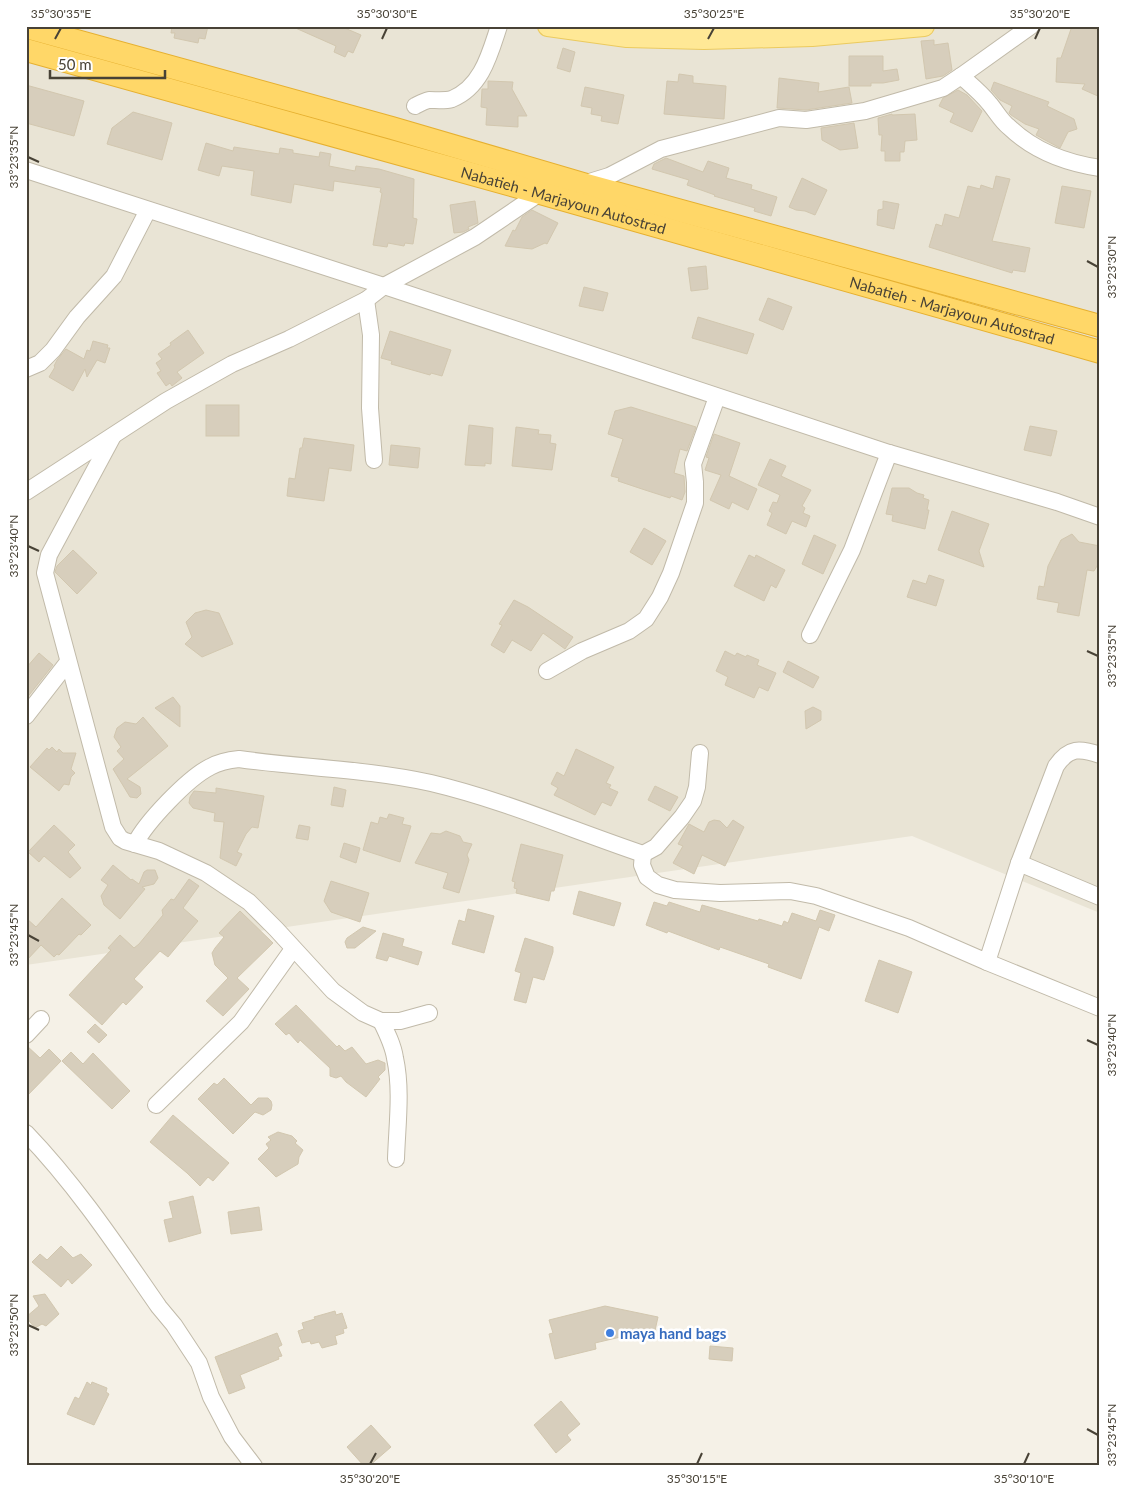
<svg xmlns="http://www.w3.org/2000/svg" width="1126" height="1492" font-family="Lato,sans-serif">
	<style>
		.residential { fill: #e9e4d5 }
		.building { fill: #d7cebc; stroke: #d2c7af }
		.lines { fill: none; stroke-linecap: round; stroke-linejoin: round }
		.minor-casing { stroke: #c1baa9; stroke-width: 18 }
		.major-casing { stroke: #ebca5f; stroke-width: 22 }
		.highway-casing { stroke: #e6b030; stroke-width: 24 }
		.minor { stroke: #fff; stroke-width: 16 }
		.major { stroke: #ffe896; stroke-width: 20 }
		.highway { stroke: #ffd768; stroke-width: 22 }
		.ticks { fill: none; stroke: #484236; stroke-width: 2 }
		.shop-dot { fill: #3f7fe0; stroke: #fff; stroke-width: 2 }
		.labels { text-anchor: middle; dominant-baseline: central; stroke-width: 5; stroke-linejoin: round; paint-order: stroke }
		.street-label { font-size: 15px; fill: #484236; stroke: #fff }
		.shop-label { font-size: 15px; font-weight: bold; fill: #366cbe; stroke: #fff; text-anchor: start }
		.neatline { fill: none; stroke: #484236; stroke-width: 2 }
		.ticks-label { font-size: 12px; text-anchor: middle; fill: #484236 }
	</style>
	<rect width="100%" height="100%" fill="#f5f1e7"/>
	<path class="residential" d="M26 26H1100V913L912 836 26 965Z"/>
	<g class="building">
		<path d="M172 26H208L205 39 199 38 198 43 174 38 175 33H171Z"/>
		<path d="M291 26H340L361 35 353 53 348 51 345 57 334 52 336 46Z"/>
		<path d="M1072 26H1086L1100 31V97L1082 89 1085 84 1056 82 1057 58H1061Z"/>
		<path d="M934 40V45L948 43 952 70 943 76 926 79 921 41Z"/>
		<path d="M563 48 575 52 570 72 557 68Z"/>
		<path d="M849 56H883V71L897 69 899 80 883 83H871V86H849Z"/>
		<path d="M679 74 693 76V83L726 86 724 119 664 114 667 81 678 82Z"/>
		<path d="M779 78 819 83 818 92 849 87 852 103 806 110 777 108Z"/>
		<path d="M488 81 513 82 512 89 527 116H518V127L486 125 487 108 481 107 482 89H488Z"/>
		<path d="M994 82 1049 102 1047 106 1074 119 1077 129 1068 132 1060 148 1045 140 1036 135 1039 129 1025 124 1011 115 1009 113 1012 106 1000 100 991 90Z"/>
		<path d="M26 85 84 101 74 136 26 123Z"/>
		<path d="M585 87 624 95 618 124 601 121 602 116 591 114 592 108 581 106Z"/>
		<path d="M958 90 967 95 982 111 972 132 950 122 954 113 939 106 943 98Z"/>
		<path d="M133 112 172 123 162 160 107 144 112 128Z"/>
		<path d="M892 114V115L915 114 917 140 905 141 904 152H900V161H885V151H881L882 135H879L878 118Z"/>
		<path d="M854 123 858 148 840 150 822 140 821 128Z"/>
		<path d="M206 143 233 151 234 147 279 154 280 148 293 150V153L319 157 320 152 331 154 329 166 355 171 356 166 379 169 414 179 413 218 417 219 413 244 405 243 404 246 388 243 387 247 373 245 382 193 380 192 381 188 334 181 333 191 294 184 291 203 251 195 254 171 222 166 219 176 198 170Z"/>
		<path d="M666 158 703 172 708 161 729 168 726 178 752 185 751 189 777 197 771 216 754 211 755 208 714 196 715 195 687 185 689 180 652 169 654 164Z"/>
		<path d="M996 176 1010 179 992 241 1030 248 1025 272 1013 270 1012 273 929 247 936 224 942 226 945 214 959 218 968 186 980 189 981 185 993 189Z"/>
		<path d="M802 178 827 190 815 215 805 211 796 210 789 207Z"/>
		<path d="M1062 186 1091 191 1084 228 1055 223Z"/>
		<path d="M475 201 478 223 468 227 469 229 463 232 454 233 450 205Z"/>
		<path d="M883 201 899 204 894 229 877 225 878 210 883 209Z"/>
		<path d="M532 210 558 223 547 244 545 243 532 249 505 246 513 230 515 231 522 217Z"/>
		<path d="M706 266 708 289 691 291 688 268Z"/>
		<path d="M584 287 608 293 603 311 579 306Z"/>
		<path d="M768 298 792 307 783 330 759 320Z"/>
		<path d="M698 317 754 334 747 354 692 338Z"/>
		<path d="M188 330 204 353 177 372 182 378 172 386 170 383 166 386 157 373 161 371 156 363 162 359 158 354 171 345 170 343Z"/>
		<path d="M390 331 451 350 442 376 431 373 430 375 391 364 392 361 381 358Z"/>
		<path d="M93 341 108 345 107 348H110L105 363 97 360 87 377 85 369 73 391 49 377 55 367 54 366 57 360 66 349 84 359 87 350 90 351Z"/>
		<rect x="206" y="405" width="33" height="31"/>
		<path d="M631 407 696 427 687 451 680 449 674 473 684 476 685 492 682 500 671 496 670 498 645 490 618 481 619 478 611 476 623 439 608 434 615 411Z"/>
		<path d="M469 425 493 428 491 464 485 463V466L465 465Z"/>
		<path d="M1030 426 1057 431 1051 456 1024 450Z"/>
		<path d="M516 427 539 430 538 434 551 435 550 443 556 444 552 470 512 466Z"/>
		<path d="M714 434 740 443 729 476 757 489 748 510 732 502 729 509 710 500 721 475 705 470 709 458 706 457Z"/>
		<path d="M304 438 354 445 351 471 329 468 324 501 287 496 289 478 295 479 300 448H302Z"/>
		<path d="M391 445 420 448 418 468 389 465Z"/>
		<path d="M770 459 786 466 781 476 811 490 802 506 805 508 803 513 810 516 806 527 792 521 786 534 767 525 772 513 769 511 773 502 777 503 780 495 758 485Z"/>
		<path d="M892 488H909L917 493 924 495 923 498 929 500 927 510H929L925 529 892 521 893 515 886 514Z"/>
		<path d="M952 511 989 524 979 551 984 567 938 550Z"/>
		<path d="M644 528 666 541 652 565 630 552Z"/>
		<path d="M1072 534 1079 542 1100 546V561L1094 571 1087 570 1079 616 1057 612 1059 603 1037 599 1039 586 1044 587 1048 566 1061 540Z"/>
		<path d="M814 535 836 545 823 574 802 564Z"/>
		<path d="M73 550 97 573 77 594 55 572 57 566Z"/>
		<path d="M749 555 755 558 756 555 785 570 776 588 771 585 764 601 734 586Z"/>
		<path d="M929 575 944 580 936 606 907 597 913 580 926 584Z"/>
		<path d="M514 600 528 607 573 637 565 649 543 633 531 651 512 640 504 653 491 645 502 625 499 624Z"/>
		<path d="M206 610 219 613 233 644 202 657 185 644 192 637 186 622 195 613Z"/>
		<path d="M725 651 735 656 737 653 746 657 747 655 759 660 757 665 776 673 768 691 759 687 754 698 725 685 728 677 716 671Z"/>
		<path d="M39 653 53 665 26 699V668Z"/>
		<path d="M788 661 819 677 813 688 783 672Z"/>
		<path d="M173 697 180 706V727L155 708Z"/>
		<path d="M813 707 821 711V720L806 729 805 711Z"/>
		<path d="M143 717 168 746 127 779 140 787 141 794 137 798 130 797 113 769 124 759 117 751 121 747 114 737 117 728 125 722 136 724Z"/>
		<path d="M52 747 57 752 59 749 63 753H76L71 769 75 773 71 777 69 785 64 784 59 791 30 767 47 748 49 750Z"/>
		<path d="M576 749 614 767 606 783 611 785 609 788 618 792 611 806 602 802 595 815 554 795 558 788 551 784 557 772 564 776Z"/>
		<path d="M655 786 678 797 670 811 648 800Z"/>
		<path d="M334 787 346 790 343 807 331 805Z"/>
		<path d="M216 788 264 796 258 828 252 827 246 834 237 852 242 854 236 866 220 858 224 822 214 821 215 813 193 808 189 803 190 797 194 791 216 793Z"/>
		<path d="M389 814 404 818 402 824 411 826 400 862 363 850 371 822 378 824 380 817 387 819Z"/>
		<path d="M714 820 720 821 727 828 733 820 744 827 725 866 702 855 694 874 673 863 683 846 678 844 689 824 704 832 709 822Z"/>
		<path d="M54 825 75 845 68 852 81 868 70 878 44 856 39 862 28 852Z"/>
		<path d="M299 825 310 827 308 840 296 838Z"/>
		<path d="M446 831 460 836 463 842 472 844 467 855 469 860 459 893 443 888 448 873 415 863 431 833 440 834Z"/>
		<path d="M344 843 360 848 356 863 340 857Z"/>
		<path d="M521 844 563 855 554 891H551L549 901 516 893 517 889 514 888 515 882 512 881Z"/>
		<path d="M113 865 131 880 132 879 139 884 144 872 147 870H155L158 878 154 884 142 887 145 889 120 919 104 905 101 896 108 885 101 880Z"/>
		<path d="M189 879 199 886 183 908 198 921 168 957 160 951 134 979 143 987 126 1005 123 1002 102 1025 69 995 111 950 108 948 120 935 134 948 139 944 163 915 162 910 171 899 174 900Z"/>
		<path d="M331 881 369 893 360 922 331 912 324 901Z"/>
		<path d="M579 891 621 903 614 926 573 914Z"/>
		<path d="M62 898 91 925 81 935 79 934 59 955 57 954 54 957 41 945 26 961V918L36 927Z"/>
		<path d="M654 902 667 906 669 902 700 912 702 905 758 921 759 919 782 926 784 921 788 923 792 913 816 921 820 910 835 915 829 931 819 927 801 979 768 967 769 964 720 947 719 950 668 931 667 933 646 925Z"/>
		<path d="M468 909 494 916 484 953 452 944 459 920 465 922Z"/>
		<path d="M240 911 273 943 237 978 249 989 223 1016 206 1001 228 978 215 965 212 953 215 948 224 937 219 933Z"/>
		<path d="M363 927 376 931 355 948H347L345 942 347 938Z"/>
		<path d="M383 933 404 939 402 946 422 952 418 965 389 956 387 961 376 958Z"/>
		<path d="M525 938 553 947V952L544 980 533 977 526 1003 514 1000 521 973 515 971Z"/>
		<path d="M879 960 912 972 898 1013 865 1001Z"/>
		<path d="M296 1005 337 1047 339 1045 345 1051 352 1047 366 1064 378 1060 385 1063V1070L378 1077 380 1079 366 1097 346 1082 341 1076 336 1078 330 1076V1068L300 1040 298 1043 289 1033 286 1035 275 1024Z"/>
		<path d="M95 1024 107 1035 99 1043 87 1032Z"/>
		<path d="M26 1045 40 1058 49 1049 61 1061 26 1097Z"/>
		<path d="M71 1052 83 1064 93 1053 130 1091 112 1109 62 1061Z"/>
		<path d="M224 1078 251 1105 258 1098H268L271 1101 272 1105 271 1110 263 1115 255 1112 233 1134 198 1099 214 1083 217 1085Z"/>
		<path d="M173 1115 229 1163 213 1181 208 1177 200 1186 187 1173 150 1142Z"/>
		<path d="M278 1132 292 1136 297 1141 295 1143 303 1150 299 1157 298 1164 276 1177 258 1159 269 1148 266 1144 271 1140 268 1137Z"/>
		<path d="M193 1196 201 1233 169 1242 164 1220 173 1218 169 1202Z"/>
		<path d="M259 1207 262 1230 231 1234 228 1212Z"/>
		<path d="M61 1246 73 1258 81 1254 92 1265 72 1284 68 1279 61 1287 32 1262 40 1254 47 1260Z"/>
		<path d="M45 1294 59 1314 46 1326 42 1324 35 1328 26 1317 39 1306 33 1296Z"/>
		<path d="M605 1306 658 1317 654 1335H629L595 1343 596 1349 555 1359 549 1334 553 1333 549 1320Z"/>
		<path d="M335 1311 336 1315 342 1313 347 1328 343 1329 344 1333 335 1336 337 1344 322 1348 319 1342 311 1344 310 1341 302 1343 298 1331 304 1329 302 1323 315 1319 314 1317Z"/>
		<path d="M277 1333 282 1345 278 1347 282 1356 278 1357 279 1359 240 1375 245 1388 229 1394 215 1357Z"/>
		<path d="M710 1346 733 1348 732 1361 709 1359Z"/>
		<path d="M87 1382 91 1385 92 1382 107 1388 106 1392 109 1394 94 1425 67 1414 75 1397 79 1399Z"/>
		<path d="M561 1401 580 1424 567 1435 571 1440 556 1453 534 1425Z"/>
		<path d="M371 1425 391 1447 369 1466H364L347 1447Z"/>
	</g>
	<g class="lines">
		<g class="minor-casing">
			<g id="minor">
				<path d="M961 76 1031 26"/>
				<path d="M415 106C419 104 424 101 429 100 437 100 445 101 452 99 482 87 490 53 499 26"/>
				<path d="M26 170 384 286 889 453 1057 502 1100 517"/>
				<path d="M583 184 609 176 661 149 779 118 806 120 865 111 943 88 961 76C971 85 981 93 989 103 996 111 1001 121 1009 127 1034 151 1066 163 1100 168"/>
				<path d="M366 300 371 335 370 408 374 460"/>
				<path d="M26 369 40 363 53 350 77 317 114 276 148 210"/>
				<path d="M113 436 49 555 45 573 113 827 120 838 125 841 159 851 206 873 249 902 276 929 333 991 363 1013 381 1021H400L429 1013"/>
				<path d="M26 492 166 401 232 364 289 339 366 300 384 286 475 237 540 193"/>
				<path d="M810 635 852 550 889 453"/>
				<path d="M547 671 582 651 629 631 646 619 660 597 671 573 695 503V482L693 464 717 397"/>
				<path d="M26 716 68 662"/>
				<path d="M135 844C146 822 188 778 210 767 219 762 229 760 239 759 303 768 368 769 431 783 503 800 572 830 643 854L656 847 682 817 693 801 697 787 700 753"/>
				<path d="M643 854 642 865 647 877 658 885 675 890 720 893 790 891 816 896 909 928 987 962 1019 863 1056 766C1069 747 1080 748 1100 755"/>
				<path d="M1019 863 1100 897"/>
				<path d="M987 962 1100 1008"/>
				<path d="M381 1021C387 1033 393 1045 395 1058 402 1090 397 1126 396 1159"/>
				<path d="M26 1035 41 1019"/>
				<path d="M156 1105 241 1022 293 949"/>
				<path d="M26 1133C77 1186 118 1248 159 1307L174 1325 199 1363 211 1397 232 1437 254 1466"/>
			</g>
		</g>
		<g class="major-casing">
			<path id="major" d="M548 26 627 37 704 39 812 36 924 26"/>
		</g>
		<g class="highway-casing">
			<g id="highway">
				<path d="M26 27 392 128 583 184 1100 326"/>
				<path id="s1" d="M26 50 540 193 1100 352"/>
			</g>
		</g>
		<use href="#minor" class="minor"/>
		<use href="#major" class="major"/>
		<use href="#highway" class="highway"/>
	</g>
	<path class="ticks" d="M55 39 61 28M382 39 387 28M708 39 714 28M1035 39 1040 28M28 157 39 162M1087 261 1098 267M28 546 39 551M1087 651 1098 656M28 935 39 941M1087 1040 1098 1045M28 1325 39 1330M1087 1429 1098 1435M370 1464 376 1453M697 1464 702 1453M1024 1464 1029 1453"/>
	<circle class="shop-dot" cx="610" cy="1333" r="5"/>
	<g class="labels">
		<g class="street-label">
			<text stroke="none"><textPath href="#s1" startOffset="558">Nabatieh - Marjayoun Autostrad</textPath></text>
			<text stroke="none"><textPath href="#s1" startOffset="962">Nabatieh - Marjayoun Autostrad</textPath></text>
		</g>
		<g class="shop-label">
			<text x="620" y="1333">maya hand bags</text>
		</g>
	</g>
	<rect width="1126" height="1492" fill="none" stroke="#ffffff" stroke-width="55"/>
	<path d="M50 70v8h115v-8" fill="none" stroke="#484236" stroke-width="2.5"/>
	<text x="58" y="70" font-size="15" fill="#484236" stroke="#ffffff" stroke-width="4" paint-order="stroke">50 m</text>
	<rect x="28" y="28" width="1070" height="1436" class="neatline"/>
	<g class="ticks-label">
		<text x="61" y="18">35°30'35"E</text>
		<text x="387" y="18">35°30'30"E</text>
		<text x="714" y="18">35°30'25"E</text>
		<text x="1040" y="18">35°30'20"E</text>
		<text transform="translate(14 157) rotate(-90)" y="4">33°23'35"N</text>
		<text transform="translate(1112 267) rotate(-90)" y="4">33°23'30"N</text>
		<text transform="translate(14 546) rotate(-90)" y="4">33°23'40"N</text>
		<text transform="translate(1112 656) rotate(-90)" y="4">33°23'35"N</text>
		<text transform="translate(14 935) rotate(-90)" y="4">33°23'45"N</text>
		<text transform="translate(1112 1045) rotate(-90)" y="4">33°23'40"N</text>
		<text transform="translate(14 1325) rotate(-90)" y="4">33°23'50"N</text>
		<text transform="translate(1112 1435) rotate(-90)" y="4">33°23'45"N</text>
		<text x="370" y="1483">35°30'20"E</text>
		<text x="697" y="1483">35°30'15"E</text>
		<text x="1024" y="1483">35°30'10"E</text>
	</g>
</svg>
